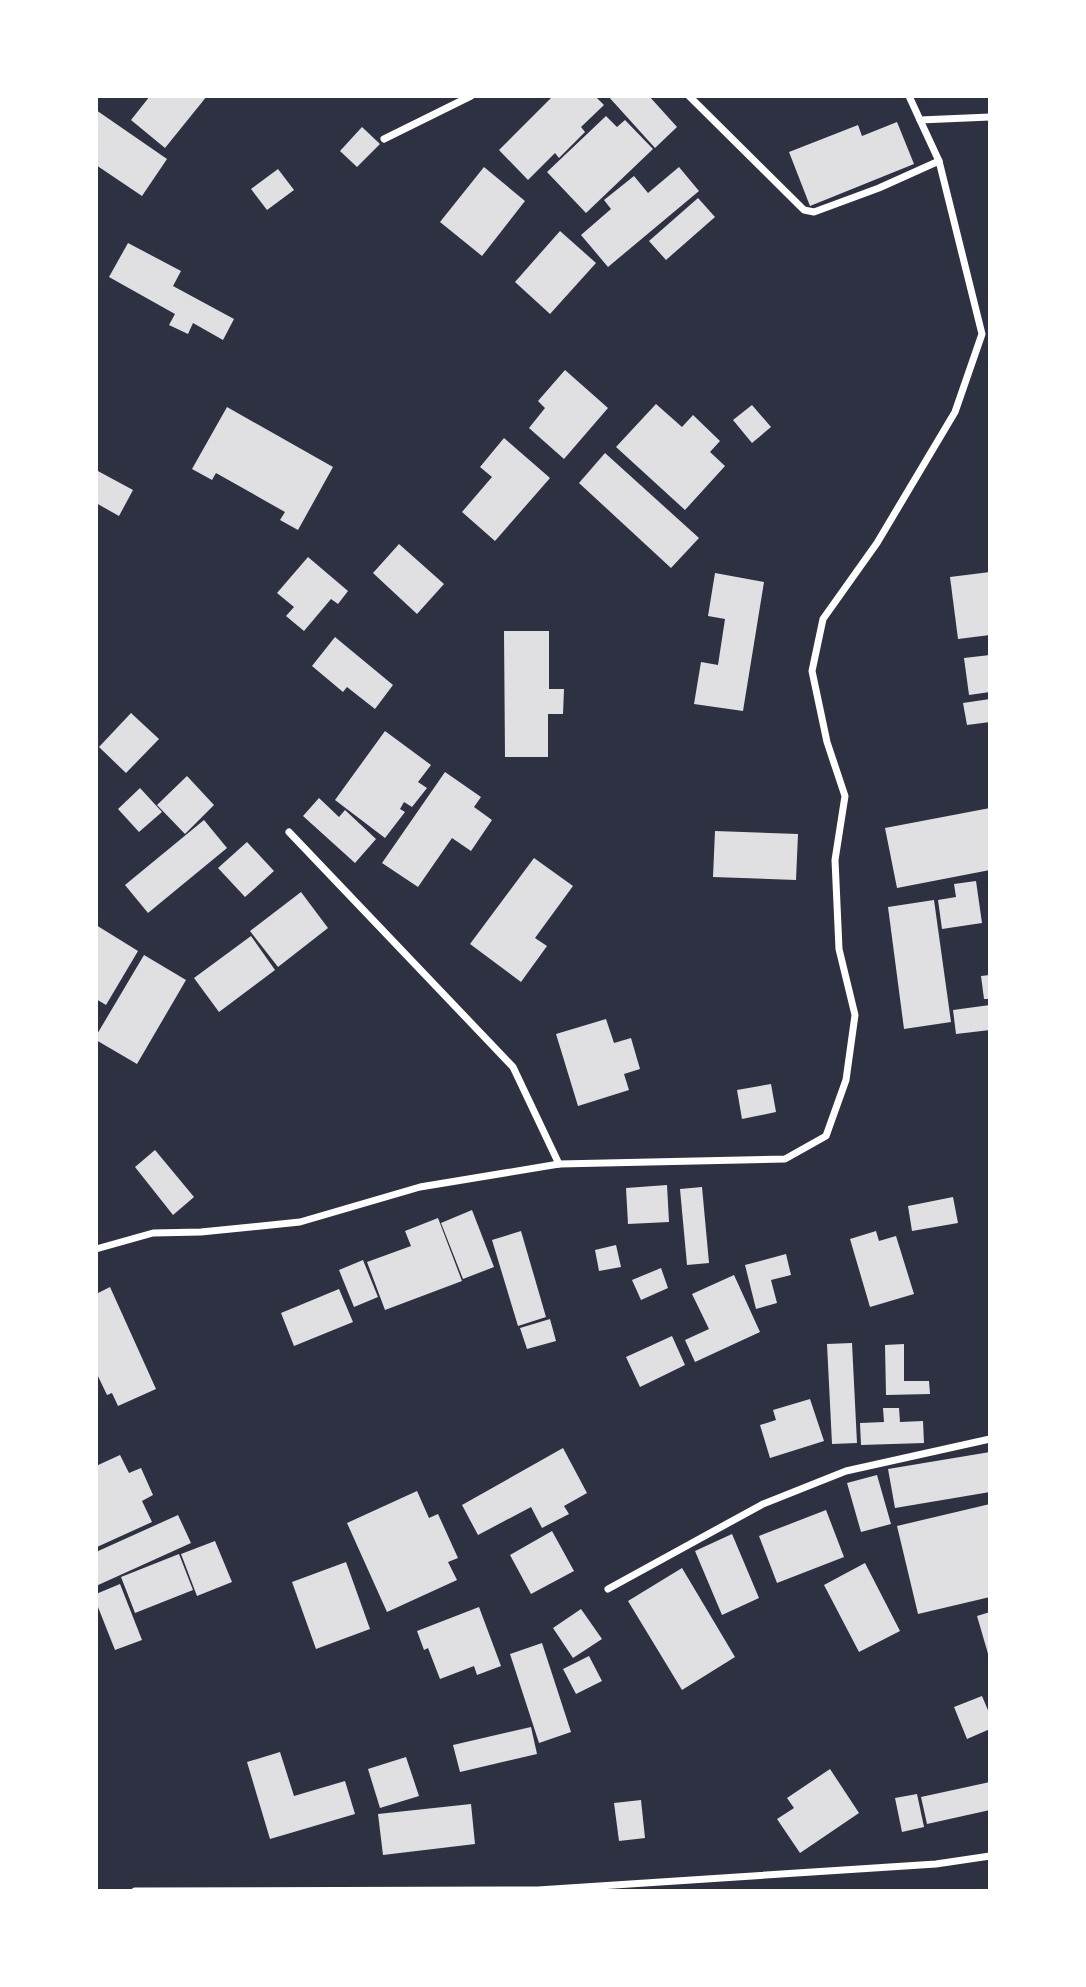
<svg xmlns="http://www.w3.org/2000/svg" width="1086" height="1987" font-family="'DejaVu Sans',sans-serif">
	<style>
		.building { fill: #e0e0e3 }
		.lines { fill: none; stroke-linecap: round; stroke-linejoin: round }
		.minor { stroke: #fff; stroke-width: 7 }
	</style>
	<rect width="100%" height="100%" fill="#2d3142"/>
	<g class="building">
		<path d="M150 96H207L165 148 131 120Z"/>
		<path d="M553 96H595L604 105 581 127 585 132 559 158 555 153 528 180 499 150Z"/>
		<path d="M608 96H649L677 127 655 148Z"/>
		<path d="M96 110 167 159 142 196 96 165Z"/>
		<path d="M606 116 617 127 625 120 653 149 586 213 547 172Z"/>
		<path d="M897 122 914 164 810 206 789 152 858 125 862 136Z"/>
		<path d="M362 127 380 144 357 167 340 151Z"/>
		<path d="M484 167 525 201 482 256 440 222Z"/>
		<path d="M679 167 699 191 608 267 581 235 611 209 604 200 634 176 648 193Z"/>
		<path d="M278 169 294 190 267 210 251 189Z"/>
		<path d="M698 198 715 217 666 260 649 241Z"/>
		<path d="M560 231 596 263 550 314 515 282Z"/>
		<path d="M128 243 181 271 173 286 234 319 223 340 193 323 188 334 169 325 175 314 109 277Z"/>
		<path d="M565 370 608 408 564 459 529 428 545 408 538 401Z"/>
		<path d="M656 404 682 427 693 415 720 441 710 452 725 466 685 510 616 447Z"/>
		<path d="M752 405 771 427 752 443 733 420Z"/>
		<path d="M227 407 333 467 298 530 280 520 285 512 216 473 212 480 192 469Z"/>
		<path d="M504 438 550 478 495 541 462 512 492 477 480 467Z"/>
		<path d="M605 453 699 538 671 568 579 483Z"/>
		<path d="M96 470 133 490 119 516 96 503Z"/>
		<path d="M399 544 444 584 417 614 373 573Z"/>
		<path d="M308 557 348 591 338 604 331 599 304 631 286 616 294 607 277 593Z"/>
		<path d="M990 572V635L958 639 950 577Z"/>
		<path d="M715 573 764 582 743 711 694 704 701 662 718 665 725 619 708 616Z"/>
		<path d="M504 631H549V689H564L563 714H548V757H505Z"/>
		<path d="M335 637 393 685 375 709 347 687 343 692 312 666Z"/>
		<path d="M990 655V692L969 695 964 658Z"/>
		<path d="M990 699V722L967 725 963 703Z"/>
		<path d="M131 713 159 739 126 773 99 747Z"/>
		<path d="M385 731 431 765 418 782 427 788 412 807 404 802 400 809 405 812 385 838 335 800Z"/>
		<path d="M445 772 481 797 474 807 492 820 471 851 452 838 418 887 382 863Z"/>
		<path d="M187 776 214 805 185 834 157 805Z"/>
		<path d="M140 788 162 812 139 832 118 809Z"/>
		<path d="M319 798 339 817 345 810 376 839 355 863 303 816Z"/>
		<path d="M990 808V870L897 888 885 828Z"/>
		<path d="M204 820 227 848 148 913 125 885Z"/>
		<path d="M715 831 798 834 796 880 713 877Z"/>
		<path d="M247 842 274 871 245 897 218 868Z"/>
		<path d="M534 858 573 886 535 938 547 946 521 982 470 944Z"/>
		<path d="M976 881 982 923 942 929 938 900 956 897 954 884Z"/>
		<path d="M301 892 328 928 278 967 250 931Z"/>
		<path d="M934 900 951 1022 904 1029 888 907Z"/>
		<path d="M96 925 138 951 106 1005 96 999Z"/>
		<path d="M251 936 275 970 219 1012 194 978Z"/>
		<path d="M144 955 186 980 137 1064 96 1040V1036Z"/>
		<path d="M990 975V999H984L981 976Z"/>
		<path d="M990 1005V1030L956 1034 953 1010Z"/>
		<path d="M606 1019 614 1043 631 1038 640 1069 624 1074 629 1090 578 1106 556 1034Z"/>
		<path d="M771 1084 776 1112 742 1119 737 1090Z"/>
		<path d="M155 1150 194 1197 173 1215 135 1167Z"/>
		<path d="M667 1185 669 1222 628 1224 626 1188Z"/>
		<path d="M702 1187 709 1263 687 1265 680 1189Z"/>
		<path d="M953 1197 958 1223 912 1231 908 1206Z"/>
		<path d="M472 1210 494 1267 463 1279 441 1223Z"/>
		<path d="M438 1218 462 1281 385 1310 367 1262 411 1246 405 1231Z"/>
		<path d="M521 1231 546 1317 518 1326 492 1240Z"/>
		<path d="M876 1231 879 1241 896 1236 914 1294 870 1307 850 1239Z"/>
		<path d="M616 1245 621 1267 599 1271 595 1250Z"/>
		<path d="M786 1254 791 1275 771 1280 777 1303 756 1309 745 1265Z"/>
		<path d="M363 1260 378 1297 354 1307 339 1270Z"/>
		<path d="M661 1268 668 1288 641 1300 632 1280Z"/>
		<path d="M734 1275 760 1332 695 1362 685 1340 709 1329 692 1294Z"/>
		<path d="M110 1287 156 1389 118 1406 112 1393 107 1395 96 1372V1294Z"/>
		<path d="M339 1289 353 1322 294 1346 281 1313Z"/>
		<path d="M550 1319 556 1341 527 1349 520 1328Z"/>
		<path d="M672 1336 685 1365 640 1387 626 1357Z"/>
		<path d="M852 1343 857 1443 832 1444 827 1344Z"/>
		<path d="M904 1344V1381H929L930 1394 886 1395 885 1345Z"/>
		<path d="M810 1399 824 1441 770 1458 760 1425 776 1420 773 1410Z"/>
		<path d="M883 1408H899L900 1422 923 1421 924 1443 861 1445 860 1423 884 1422Z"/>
		<path d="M563 1448 587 1493 564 1506 569 1514 542 1528 531 1507 478 1535 462 1505Z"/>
		<path d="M990 1452V1492L895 1508 888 1469Z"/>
		<path d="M120 1455 129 1473 141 1468 153 1495 142 1501 152 1522 97 1547 96 1466Z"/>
		<path d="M877 1475 891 1524 861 1532 847 1483Z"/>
		<path d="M417 1491 429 1518 438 1514 458 1558 448 1562 457 1580 387 1612 347 1523Z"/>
		<path d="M990 1504V1597L918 1614 897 1526Z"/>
		<path d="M826 1510 844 1557 777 1583 759 1536Z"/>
		<path d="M178 1515 191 1543 96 1586V1552Z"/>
		<path d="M552 1531 574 1571 531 1594 510 1555Z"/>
		<path d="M732 1534 759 1598 722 1615 695 1551Z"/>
		<path d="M215 1541 232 1582 197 1596 181 1554Z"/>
		<path d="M179 1554 193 1590 135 1613 121 1577Z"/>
		<path d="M346 1562 370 1629 316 1649 292 1582Z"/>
		<path d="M865 1563 900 1631 859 1652 824 1585Z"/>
		<path d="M682 1568 735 1657 682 1690 628 1601Z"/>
		<path d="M120 1584 142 1640 115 1650 96 1602V1594Z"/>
		<path d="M479 1607 501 1666 477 1675 474 1666 440 1679 428 1648 424 1650 417 1631Z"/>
		<path d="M581 1609 602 1639 573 1658 553 1628Z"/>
		<path d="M990 1612V1657H989L977 1616Z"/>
		<path d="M542 1643 571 1732 539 1743 510 1654Z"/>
		<path d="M589 1656 602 1681 576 1694 563 1669Z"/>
		<path d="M982 1696 990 1715V1729L967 1739 954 1707Z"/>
		<path d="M531 1727 537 1754 460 1772 453 1745Z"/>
		<path d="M280 1752 294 1796 345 1781 355 1814 270 1839 247 1762Z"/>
		<path d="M406 1757 419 1796 380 1808 368 1769Z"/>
		<path d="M830 1769 859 1813 800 1853 777 1819 794 1808 787 1798Z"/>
		<path d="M990 1782V1810L927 1824 921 1797Z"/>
		<path d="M917 1794 924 1827 902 1832 895 1798Z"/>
		<path d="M641 1800 645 1838 619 1841 614 1803Z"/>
		<path d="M471 1804 475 1844 383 1855 378 1814Z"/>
	</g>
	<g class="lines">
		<g class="minor">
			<path d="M689 96 804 210 814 212 879 188 939 161"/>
			<path d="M909 96 920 120 990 117"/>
			<path d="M384 139 471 96"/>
			<path d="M289 832 513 1067 559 1164"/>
			<path d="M96 1249 153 1233 201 1232 300 1222 420 1187 559 1164 785 1159 826 1136 846 1080 855 1015 839 949 835 860 845 796 827 742 812 671 823 619 877 543 955 412 982 334 939 161 920 120"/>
			<path d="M608 1589 763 1504 846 1471 990 1439"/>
			<path d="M135 1891 538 1890 936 1864 990 1856"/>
		</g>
	</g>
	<rect width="1086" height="1987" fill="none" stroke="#ffffff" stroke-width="196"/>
</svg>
